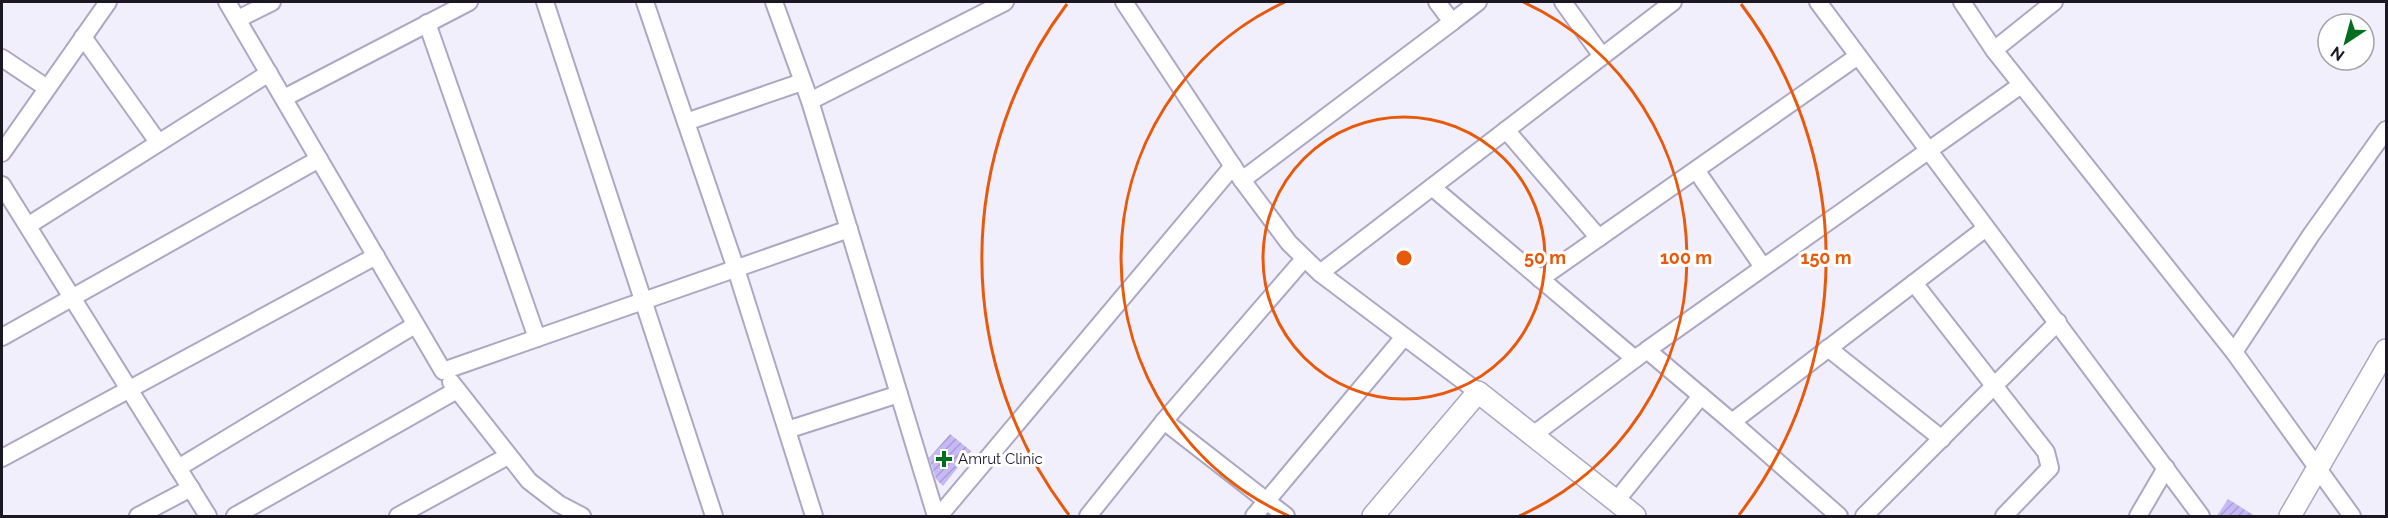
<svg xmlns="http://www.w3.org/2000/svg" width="2388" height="518" font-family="Raleway,sans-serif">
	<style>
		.building { fill: url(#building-hatch) }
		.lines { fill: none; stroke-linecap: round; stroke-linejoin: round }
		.minor-casing { stroke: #aea7c4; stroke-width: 20 }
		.tertiary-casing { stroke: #aea7c4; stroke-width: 24 }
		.minor { stroke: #fff; stroke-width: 16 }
		.tertiary { stroke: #fff; stroke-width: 21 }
		.ring { fill: none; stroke: #e8590c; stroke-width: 3 }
		.poi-dot { fill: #006e1f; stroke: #fff; stroke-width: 2 }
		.labels { text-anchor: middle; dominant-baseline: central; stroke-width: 6; stroke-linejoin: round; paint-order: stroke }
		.poi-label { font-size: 15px; fill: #1b1823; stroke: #fff; text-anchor: start }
		.centre { fill: #e8590c; stroke: #fff; stroke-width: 3 }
		.ring-label { font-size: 18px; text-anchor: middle; font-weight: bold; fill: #e8590c; stroke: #fff; stroke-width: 6; stroke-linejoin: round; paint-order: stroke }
	</style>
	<defs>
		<pattern id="building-hatch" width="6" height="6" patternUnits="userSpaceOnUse" patternTransform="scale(1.5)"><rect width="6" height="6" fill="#c7b8f6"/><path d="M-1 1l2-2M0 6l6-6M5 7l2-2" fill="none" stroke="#aa9dd3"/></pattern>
	</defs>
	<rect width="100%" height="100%" fill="#f1effb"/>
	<g class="building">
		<path d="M950 434 971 451 943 486 936 479 929 458Z"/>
		<path d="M2228 499 2255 516H2217Z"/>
	</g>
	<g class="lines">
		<g class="minor-casing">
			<g id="minor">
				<path d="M227 2 443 371 849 229"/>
				<path d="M545 2 714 516"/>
				<path d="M645 2 736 269 814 516"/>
				<path d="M774 2 810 101 936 516"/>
				<path d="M1124 2 1242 180 1289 243 1320 273 1478 392"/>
				<path d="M1563 2 1602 56"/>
				<path d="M1818 2 2201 516"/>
				<path d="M1962 2 1994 50 2234 352 2352 516"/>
				<path d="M238 19 272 2"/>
				<path d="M1452 22 1478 2"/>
				<path d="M427 23 537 338"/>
				<path d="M83 37 158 142"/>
				<path d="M1994 50 2054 2"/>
				<path d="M2 58 47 88"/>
				<path d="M284 98 469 2"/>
				<path d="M810 101 1005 2"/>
				<path d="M686 122 802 82"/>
				<path d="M1506 130 1599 238"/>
				<path d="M2 153 108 2"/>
				<path d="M1696 170 1763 267"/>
				<path d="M1242 180 1452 22 1437 2"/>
				<path d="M2 185 208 516"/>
				<path d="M1432 187 1635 359"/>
				<path d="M29 225 269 73"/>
				<path d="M1320 273 1673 2"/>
				<path d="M1540 279 1858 56"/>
				<path d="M1914 283 1986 228"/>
				<path d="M2 337 319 159"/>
				<path d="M1828 348 1942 439"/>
				<path d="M2234 352 2311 235 2386 130"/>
				<path d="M451 382 529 481 559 504 582 516"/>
				<path d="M1164 421 1286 516"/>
				<path d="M1732 422 1839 516"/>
				<path d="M787 430 899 394"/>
				<path d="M1533 435 1643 353"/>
				<path d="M2 458 376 256"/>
				<path d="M178 468 415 325"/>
				<path d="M1616 501 1701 396"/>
				<path d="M138 516 191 488"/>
				<path d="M235 516 457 390"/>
				<path d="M398 516 508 456"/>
				<path d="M939 516 1233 166"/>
				<path d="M1088 516 1164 421 1304 259"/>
				<path d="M1254 516 1404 337"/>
				<path d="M1864 516 2058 322"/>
				<path d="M2004 516 2050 468 2046 452 1914 283 1732 422 1647 350 2021 85"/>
				<path d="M2138 516 2166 468"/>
			</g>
		</g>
		<g class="tertiary-casing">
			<g id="tertiary">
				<path d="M1373 516 1478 392 1635 516"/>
				<path d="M2290 516 2386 350"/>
			</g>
		</g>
		<use href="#minor" class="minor"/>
		<use href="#tertiary" class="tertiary"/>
	</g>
	<g class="ring">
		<circle cx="1404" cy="258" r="141"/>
		<path d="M1289 516A282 282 0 0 1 1285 2M1523 2A282 282 0 0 1 1519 516"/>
		<path d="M1069 515A422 422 0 0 1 1067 4M1741 4A422 422 0 0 1 1739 515"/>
	</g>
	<path class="poi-dot" d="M941 450h6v6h6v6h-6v6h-6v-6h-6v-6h6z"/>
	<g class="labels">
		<g class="poi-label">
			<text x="958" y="459">Amrut Clinic</text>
		</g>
	</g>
	<circle cx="1404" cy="258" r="9" class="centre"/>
	<g class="ring-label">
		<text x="1545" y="264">50 m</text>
		<text x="1686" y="264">100 m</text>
		<text x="1826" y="264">150 m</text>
	</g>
	<rect width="2388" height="518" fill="none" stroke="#1b1823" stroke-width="6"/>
	<g transform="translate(2346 42) rotate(216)"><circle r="28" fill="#ffffff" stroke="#a4a3a7" stroke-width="1.5"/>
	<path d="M0-4.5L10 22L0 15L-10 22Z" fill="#006e1f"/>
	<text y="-9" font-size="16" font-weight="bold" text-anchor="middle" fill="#1b1823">N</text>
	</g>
</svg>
